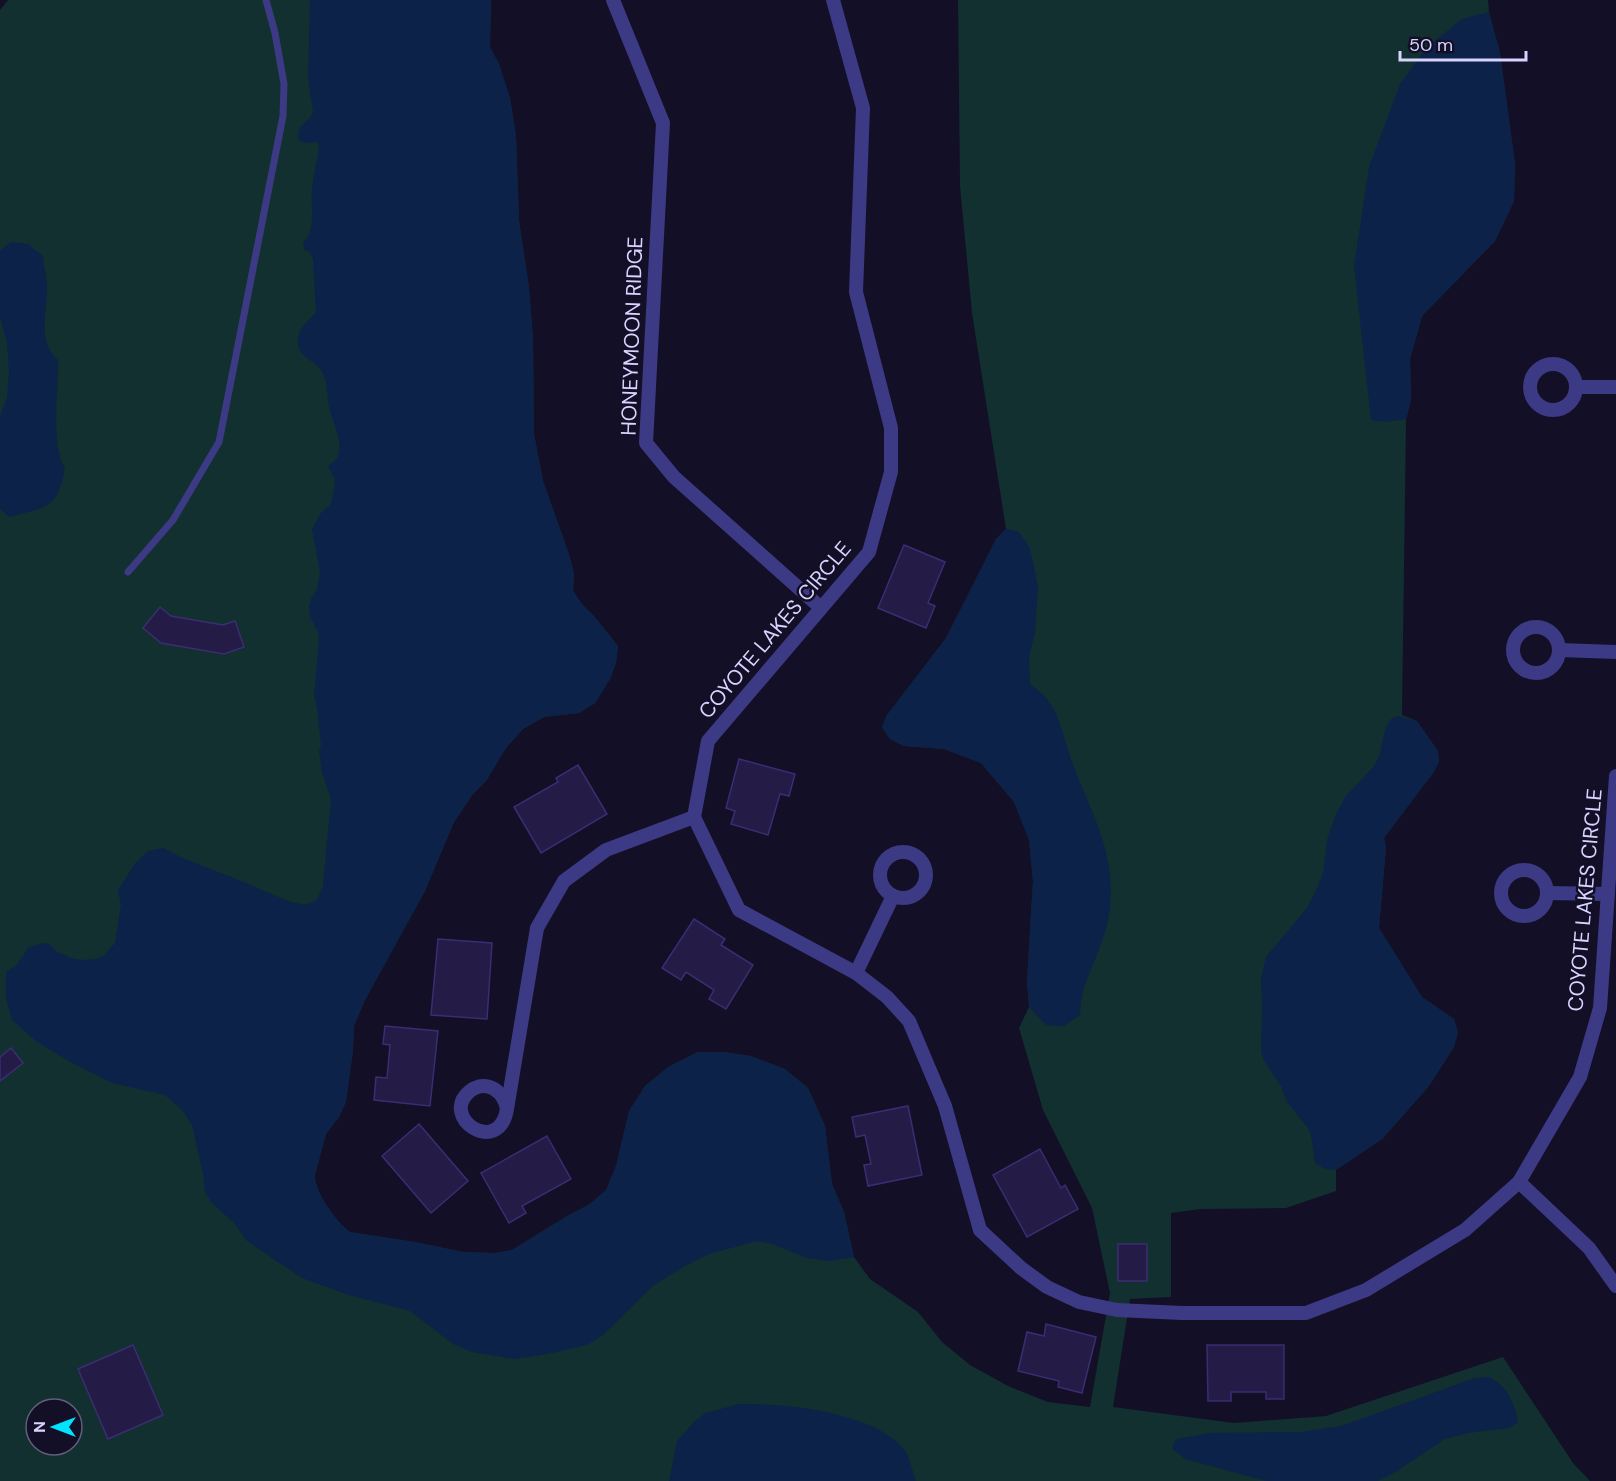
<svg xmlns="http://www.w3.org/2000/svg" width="1616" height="1481" font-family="'DM Sans',sans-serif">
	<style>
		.green { fill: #12302f; fill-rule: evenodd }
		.water { fill: #0c2248 }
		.building { fill: #241b47; stroke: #3b2d73; stroke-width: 1.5 }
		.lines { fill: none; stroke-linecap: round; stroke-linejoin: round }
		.lane { stroke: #3d3a85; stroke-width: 7 }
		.street { stroke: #3d3a85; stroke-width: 14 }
		.labels { text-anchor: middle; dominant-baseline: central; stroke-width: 5; stroke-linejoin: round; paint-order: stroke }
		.street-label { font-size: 21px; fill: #d9d4ff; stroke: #130f26 }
	</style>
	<rect width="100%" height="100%" fill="#130f26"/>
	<path class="green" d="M8 0H491L490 47 499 64 510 98 516 136 519 221 529 287 533 339 534 434 543 481 569 554 574 574 573 591 582 604 594 616 618 646 616 663 610 679 595 703 579 713 544 717 523 729 506 748 486 781 473 794 454 822 425 891 365 1000 354 1026 353 1050 346 1102 339 1117 326 1134 315 1175C314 1192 337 1223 350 1232L415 1242 463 1252 495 1253 512 1250 567 1216 590 1204 606 1190 616 1166 629 1111 645 1086 668 1067 698 1052H723L751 1056 785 1069 808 1088 825 1126 832 1184 844 1212 854 1257 870 1279 918 1312 942 1342 970 1365 1008 1386 1048 1402 1090 1407 1110 1293 1092 1208 1043 1110 1019 1028 1029 1007 1027 980 1033 881 1029 840 1014 802 981 763 944 749 904 746 890 739 882 727 887 715 946 638 996 539 1006 529 972 313 960 186 958 0H1488L1489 12 1500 53 1515 164 1514 201 1495 241 1422 316 1410 359 1411 400 1406 420 1402 715 1417 721 1438 751 1439 762 1433 773 1384 838 1386 847 1379 928 1422 997 1454 1019 1458 1032 1454 1047 1429 1086 1400 1119 1382 1139 1336 1170V1191L1286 1208 1201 1209 1171 1213V1297L1130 1299 1113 1407 1234 1423 1326 1416 1503 1357 1573 1463 1590 1481H0V10ZM36 1409H72V1445H36Z"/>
	<g class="water">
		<path d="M310 0H491L490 47 499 64 510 98 516 136 519 221 529 287 533 339 534 434 539 461 543 481 569 554 574 574 573 591 582 604 594 616 618 646 616 663 610 679 595 703 579 713 544 717 523 729 506 748 486 781 473 794 454 822 425 891 365 1000 354 1026 353 1050 346 1102 339 1117 326 1134 315 1175C314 1192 337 1223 350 1232L415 1242 463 1252 495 1253 512 1250 567 1216 590 1204 606 1190 616 1166 629 1111 645 1086 668 1067 698 1052H723L751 1056 785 1069 808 1088 825 1126 832 1184 844 1212 854 1257 829 1261 807 1258 772 1244 757 1241 709 1254 685 1266 654 1285 603 1335 587 1345 553 1353 515 1359 472 1352 453 1344 410 1311 349 1295 302 1278 247 1241 234 1223 212 1203 205 1192 203 1174 192 1125 183 1111 165 1095 112 1083 67 1060 37 1042 12 1020 6 999V972L17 965 28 948 42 943 49 944 56 951 71 958 83 960 96 959 103 956 115 943 121 905 118 890 136 862 148 851 163 848 187 860 234 878 288 901 305 905 317 900 323 886 331 798 322 773 319 751 321 745 317 708 314 695 319 641 318 632 310 617 309 607 311 599 317 589 320 573 312 529 320 514 331 504 334 488 335 479 328 466C332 463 336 460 338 456 343 441 334 425 330 411 326 397 329 382 321 370 313 359 300 359 298 343 297 328 308 322 316 312L313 259 309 251 304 250 303 243C317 230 310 205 312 189 313 175 317 161 319 147L317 142 305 143 300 141 298 137 300 127 310 118 313 111 308 78Z"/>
		<path d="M1489 12 1500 53 1515 164 1514 201 1495 241 1422 316 1410 359 1411 400 1406 419 1386 422 1371 420 1354 266 1369 167 1400 84 1427 47 1462 19Z"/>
		<path d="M11 242 28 244 43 256C44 267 47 278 47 289 47 313 37 342 58 360 59 388 50 445 65 468 57 511 47 506 10 517L0 509V416L7 398 9 371 7 343 0 317V251Z"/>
		<path d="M1006 529 1019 532 1030 548 1038 587 1035 632 1029 657 1030 684C1036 689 1043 693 1047 699 1061 717 1064 741 1072 762 1092 815 1118 855 1109 915 1105 940 1092 964 1084 988 1081 997 1081 1006 1080 1015L1064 1026 1046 1025 1029 1007 1027 980 1033 881 1029 840 1014 802 981 763 944 749 904 746 890 739 882 727 887 715 946 638 996 539Z"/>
		<path d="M1398 716 1417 721 1438 751 1439 762 1433 773 1384 838 1386 847 1379 928 1422 997 1454 1019 1458 1032 1454 1047 1429 1086 1382 1139 1336 1170 1325 1169 1315 1163 1311 1135 1308 1128 1287 1102 1281 1086 1264 1061 1261 1052 1262 1008 1261 978 1266 957 1306 909 1315 893 1323 873 1327 840 1337 812 1346 796 1374 766 1380 754 1384 734 1388 724 1392 718Z"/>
		<path d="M1489 1377C1507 1385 1515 1403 1518 1422L1510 1428 1468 1433 1445 1439 1394 1473 1378 1481H1266L1185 1459 1172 1448 1176 1439 1210 1433 1300 1432 1341 1426 1475 1378Z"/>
		<path d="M739 1404C784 1403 871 1412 902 1447 911 1457 911 1469 916 1481H669L677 1441 695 1421 706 1413Z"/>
	</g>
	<g class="building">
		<path d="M904 545 945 562 928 603 935 606 926 628 878 608Z"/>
		<path d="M160 607 171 616 223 625 235 621 244 647 224 654 161 643 143 628Z"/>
		<path d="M739 759 795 774 789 796 780 794 768 835 731 824 735 811 726 808Z"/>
		<path d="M578 765 607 814 541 853 514 807 558 782 556 778Z"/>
		<path d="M694 919 725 939 721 945 753 965 726 1009 709 999 714 990 686 972 681 980 662 968Z"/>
		<path d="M438 939 492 943 487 1019 431 1015Z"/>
		<path d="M385 1026 438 1031 430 1106 374 1100 376 1077 387 1078 390 1045 383 1044Z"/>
		<path d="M11 1048 23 1063 0 1081V1057Z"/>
		<path d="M908 1106 922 1175 868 1186 864 1165 871 1164 865 1135 856 1137 852 1117Z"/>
		<path d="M419 1124 468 1181 431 1213 382 1156Z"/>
		<path d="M547 1136 571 1179 522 1206 526 1213 509 1223 481 1173Z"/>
		<path d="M1040 1149 1061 1188 1065 1185 1078 1209 1027 1237 993 1175Z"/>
		<rect x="1118" y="1244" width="29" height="37"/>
		<path d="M1046 1324 1096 1337 1082 1393 1058 1387 1059 1381 1018 1371 1027 1332 1044 1336Z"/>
		<path d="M133 1345 163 1415 108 1439 78 1369Z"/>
		<path d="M1207 1345H1284V1399H1266V1392H1231V1401H1208Z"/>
	</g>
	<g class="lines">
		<path class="lane" d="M128 572 173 520 219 442 283 116 284 84 275 33 266 0"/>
		<g class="street">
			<path d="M613 0 663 123 646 443 674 477 821 608"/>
			<path d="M833 0 863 108 856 292 891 428V472L869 552 708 741 694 817 739 910 856 973 887 997 909 1021 945 1106 980 1230 1021 1268 1047 1287 1079 1302 1117 1310 1182 1313H1306L1366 1290 1465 1230 1519 1182 1580 1077 1600 1008 1616 776"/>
			<circle cx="1553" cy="387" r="23"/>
			<path d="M1576 387H1616"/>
			<circle cx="1536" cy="650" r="23"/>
			<path d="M1559 650 1616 652"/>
			<circle cx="903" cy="875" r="23"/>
			<circle cx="1524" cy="893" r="23"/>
			<path d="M1547 893 1608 894"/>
			<path d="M856 973 893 896"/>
			<path d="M507 1109C504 1092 487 1078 470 1091 438 1117 499 1158 507 1109L537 928 564 881 606 850 694 817"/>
			<path d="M1519 1182 1589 1248 1616 1286"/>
		</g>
	</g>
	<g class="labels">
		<g class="street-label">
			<text transform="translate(632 336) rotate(-88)">HONEYMOON RIDGE</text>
			<text transform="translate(775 630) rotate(-50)">COYOTE LAKES CIRCLE</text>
			<text transform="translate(1585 900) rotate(-85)">COYOTE LAKES CIRCLE</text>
		</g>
	</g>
	<g transform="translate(54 1427) rotate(270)"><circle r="28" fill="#130f26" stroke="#625e7d" stroke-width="1.5"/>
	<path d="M0-4.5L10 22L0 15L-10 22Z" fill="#00e5ff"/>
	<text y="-9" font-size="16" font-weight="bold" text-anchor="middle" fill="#d9d4ff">N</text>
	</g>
	<path d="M1400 51v9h126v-9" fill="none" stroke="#d9d4ff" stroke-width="3"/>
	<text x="1409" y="51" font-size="18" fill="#d9d4ff" stroke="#130f26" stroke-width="4.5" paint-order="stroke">50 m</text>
</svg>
